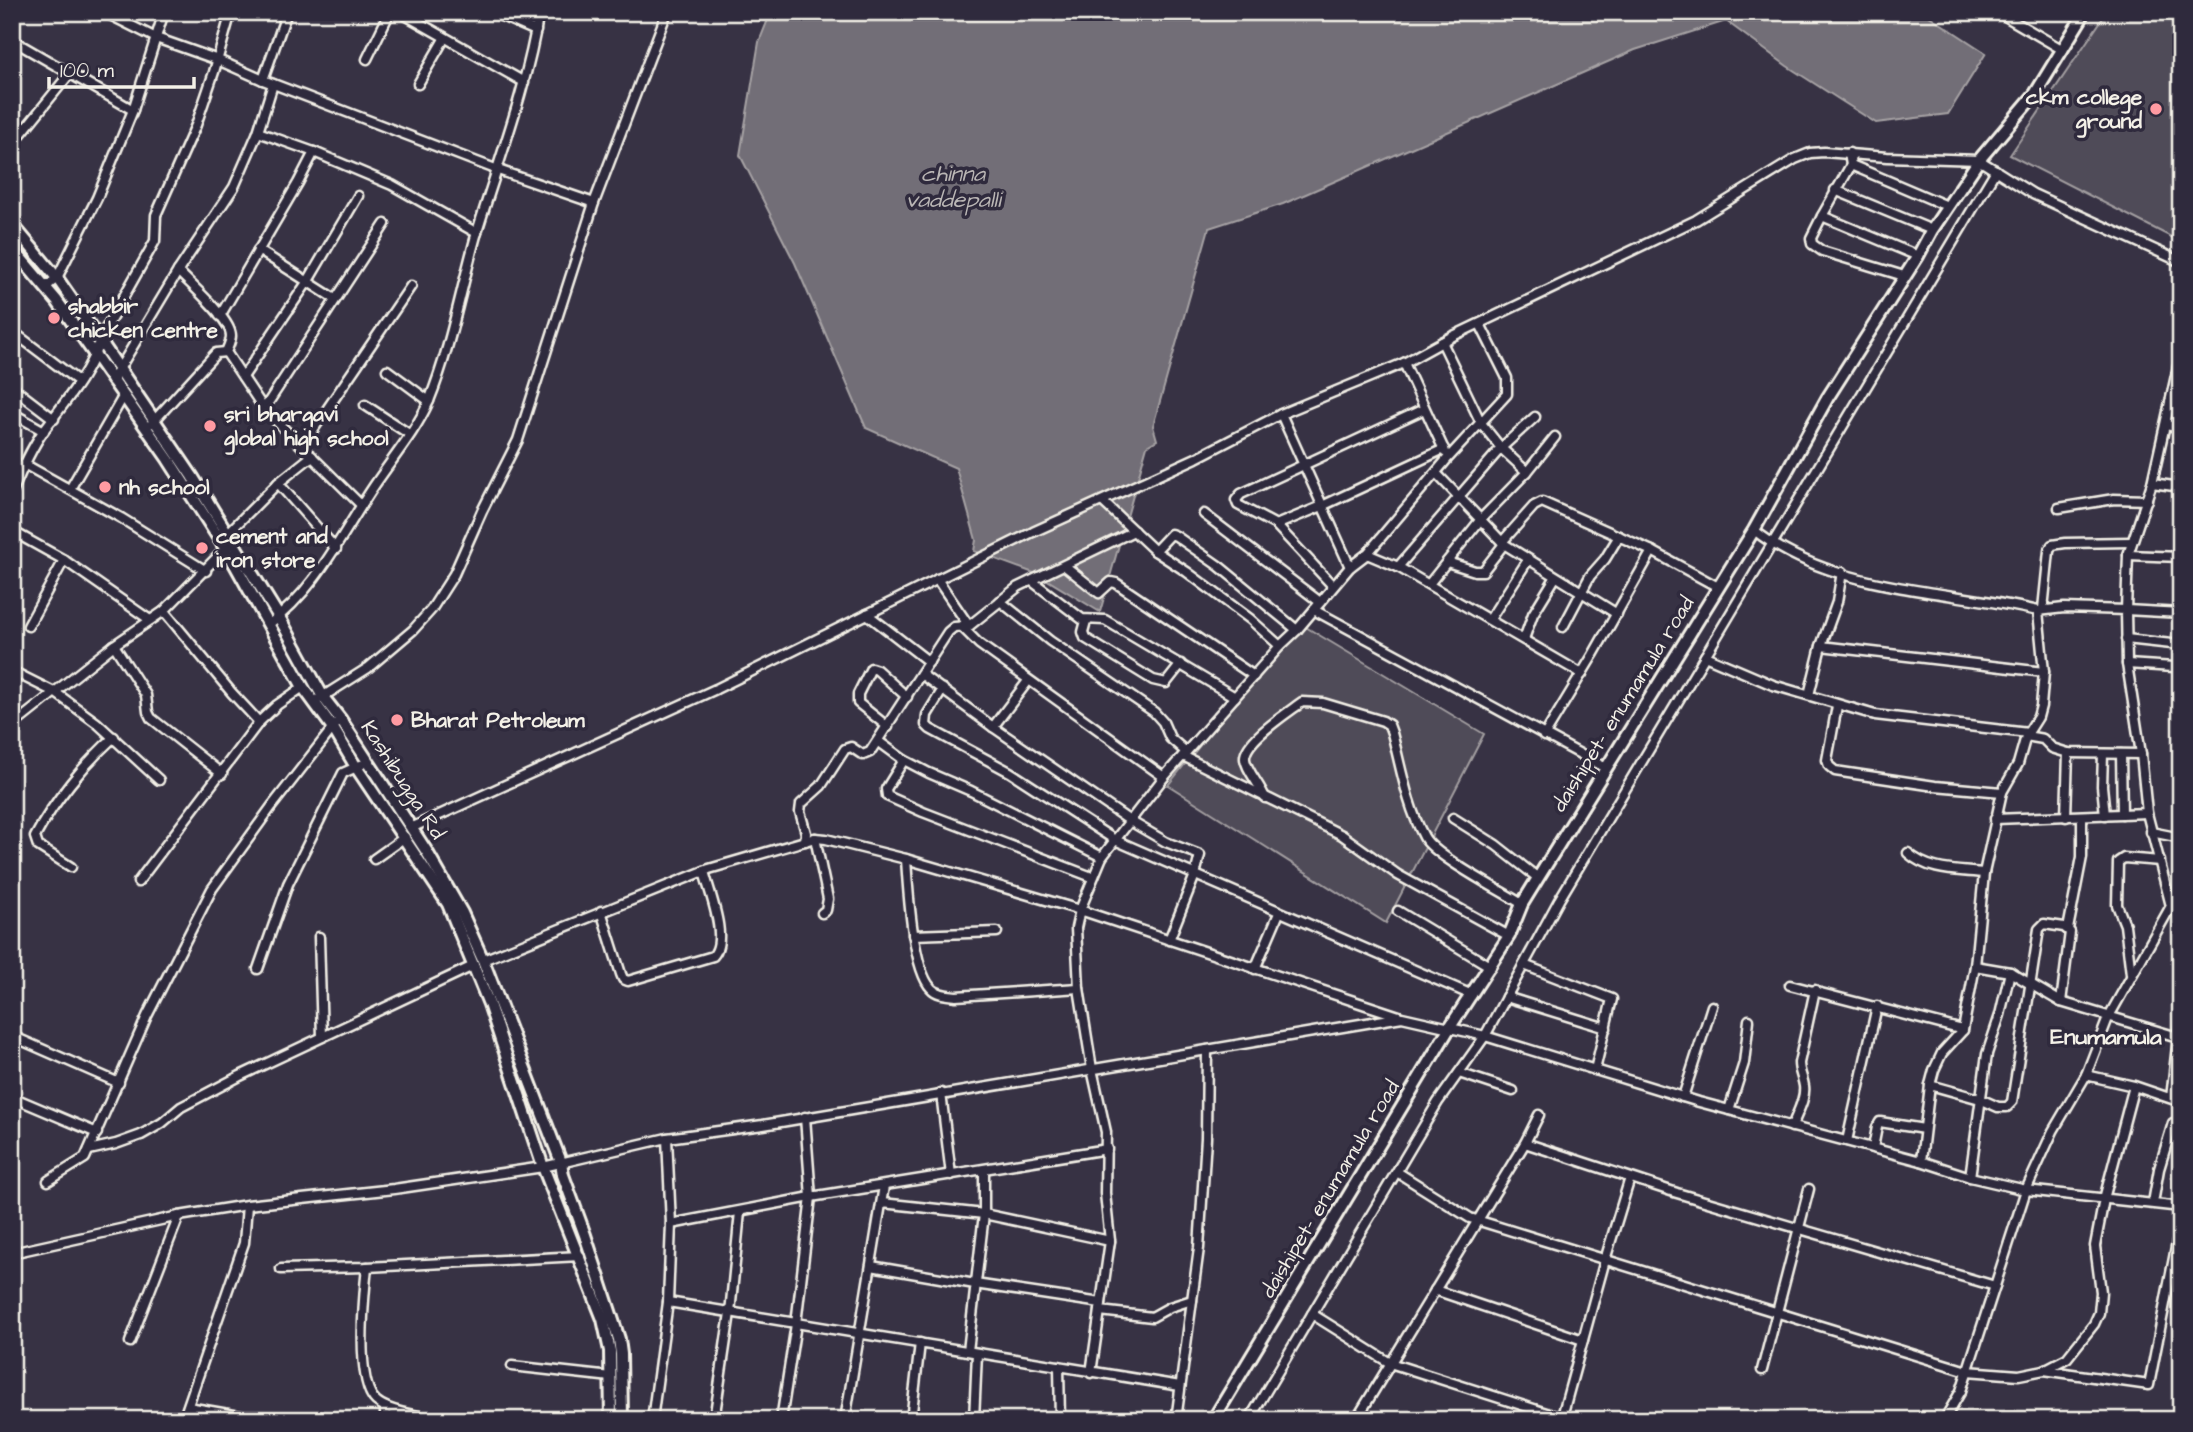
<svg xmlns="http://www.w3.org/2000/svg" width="2193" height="1432" font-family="'Architects Daughter',sans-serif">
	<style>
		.green { fill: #504b59; stroke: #a29ea0; stroke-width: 2 }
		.water { fill: #726e77; stroke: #a6a2a4; stroke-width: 2 }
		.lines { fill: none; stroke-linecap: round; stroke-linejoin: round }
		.street-casing { stroke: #f4f1e8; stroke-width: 13 }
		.secondary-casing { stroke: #f4f1e8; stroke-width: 16 }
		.street { stroke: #2f2a3d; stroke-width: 8 }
		.secondary { stroke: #2f2a3d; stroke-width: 10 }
		.poi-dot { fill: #ff9aa2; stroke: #2f2a3d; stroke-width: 2.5 }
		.labels { text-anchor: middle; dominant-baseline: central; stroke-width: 7; stroke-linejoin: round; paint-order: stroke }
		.poi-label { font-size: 21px; font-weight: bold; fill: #f4f1e8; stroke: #2f2a3d; text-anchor: start }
		.street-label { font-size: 21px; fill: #f4f1e8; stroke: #2f2a3d }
		.water-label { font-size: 23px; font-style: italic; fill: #bab6b5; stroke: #2f2a3d }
		.neighbourhood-label { font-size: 23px; font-weight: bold; fill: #f4f1e8; stroke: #2f2a3d }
	</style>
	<rect width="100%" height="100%" fill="#373244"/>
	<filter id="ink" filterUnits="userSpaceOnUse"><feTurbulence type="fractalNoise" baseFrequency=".0143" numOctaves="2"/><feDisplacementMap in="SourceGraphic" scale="14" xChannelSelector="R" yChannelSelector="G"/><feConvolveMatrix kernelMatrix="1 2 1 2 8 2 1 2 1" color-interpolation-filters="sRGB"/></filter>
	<g filter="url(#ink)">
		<g class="green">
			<path d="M2107 12H2181V242L2010 155Z"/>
			<path d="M1299 623 1484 734 1386 923 1168 785Z"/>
		</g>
		<path class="water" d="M771 12H1923L1986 53 1948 114 1876 123 1787 66 1726 21 1635 50 1283 204 1209 228 1153 426 1157 440 1147 446 1100 612 1039 575 974 551 976 540 956 468 866 428 795 263 740 155 759 42Z"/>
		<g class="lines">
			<g class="street-casing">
				<g id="street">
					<path d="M104 12 156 38 218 60 263 80 498 170 594 203"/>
					<path d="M400 12 524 82"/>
					<path d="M492 12 536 31"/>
					<path d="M1998 12 2063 50"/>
					<path d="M12 40 133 110"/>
					<path d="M367 59 390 12"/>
					<path d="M263 80 287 12"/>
					<path d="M418 84 444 39"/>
					<path d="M258 132 314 152 392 185 477 233"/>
					<path d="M12 145 71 72"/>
					<path d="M1849 153 1851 165 1822 216 1811 238 1812 244 1822 251 1904 276"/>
					<path d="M1851 165 1947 206"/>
					<path d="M1835 190 1932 230"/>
					<path d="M1822 216 1918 256"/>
					<path d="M258 250 335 299"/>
					<path d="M178 271C190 284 231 319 231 336 231 341 228 347 226 352L264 409 361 505"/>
					<path d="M46 287 57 278 97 198 133 110 164 12"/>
					<path d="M220 316 298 183 314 152"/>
					<path d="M12 331 78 381"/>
					<path d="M1442 342 1481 423 1501 448 1527 472"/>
					<path d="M2181 353 2152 483 2128 555 2126 610 2181 613"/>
					<path d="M1404 363 1445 452"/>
					<path d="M387 370 429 401"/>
					<path d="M243 377 308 281 358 196"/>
					<path d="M112 381 178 271 234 187 258 132 273 84"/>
					<path d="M12 387 54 419"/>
					<path d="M365 405 409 434"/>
					<path d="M264 409 385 224"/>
					<path d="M1424 409 1241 494 1236 500 1238 505 1276 525 1322 506 1444 449"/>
					<path d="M12 413 44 431"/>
					<path d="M1281 414 1350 567"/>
					<path d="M152 423 216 353 226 352"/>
					<path d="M2166 425 2181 428"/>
					<path d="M302 446 411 286"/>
					<path d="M24 464 121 518 206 571"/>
					<path d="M1436 473 1504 544 1617 614"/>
					<path d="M278 483 336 549"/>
					<path d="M2152 483 2181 487"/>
					<path d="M70 489 123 397"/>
					<path d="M12 493C21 471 30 450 44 430 65 402 90 373 100 339L155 241 156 215 196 125 214 72 231 12"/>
					<path d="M1103 502 1155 551 1187 572 1250 619 1280 646"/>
					<path d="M2059 508 2114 499 2147 500"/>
					<path d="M1204 514 1320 602"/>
					<path d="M1276 525 1333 586"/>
					<path d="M1754 530C1831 592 1945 589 2038 611"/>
					<path d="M12 531 64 560 150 620"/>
					<path d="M226 535 278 483 312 456"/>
					<path d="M1502 542 1534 506 1542 502 1652 551 1718 587"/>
					<path d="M1155 551 1171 534 1176 536 1219 566 1297 630"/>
					<path d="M1367 554 1398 567 1582 674"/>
					<path d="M2128 555 2181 557"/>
					<path d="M1447 562 1475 571H1483L1504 544"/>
					<path d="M1065 566 1099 593 1111 582 1116 583 1254 676"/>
					<path d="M1398 567 1501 448 1535 417"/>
					<path d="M1842 572 1837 602 1821 646 2044 672"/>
					<path d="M937 579 969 626"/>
					<path d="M1032 581 1082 619 1105 620 1235 697"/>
					<path d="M1429 584 1481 519 1527 472 1555 437"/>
					<path d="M1000 601 1050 641 1154 712 1163 722 1170 738 1186 752"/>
					<path d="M2043 609 2049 551 2052 545 2065 543 2131 542"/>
					<path d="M1314 610 1606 768"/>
					<path d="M164 611 232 693 259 722"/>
					<path d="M867 614 929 662"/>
					<path d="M1490 619 1528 560"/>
					<path d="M1086 621 1083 632 1085 638 1153 680 1166 683 1181 664"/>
					<path d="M268 625C317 589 341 535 374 486 392 459 416 431 429 401 451 347 461 288 477 232 499 160 527 87 539 12"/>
					<path d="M28 626 64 560"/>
					<path d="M961 626 979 644 1164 777"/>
					<path d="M1563 627 1590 576 1605 559 1619 536"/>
					<path d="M1524 639 1533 614 1555 578"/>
					<path d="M2126 639 2181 645"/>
					<path d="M114 645 146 695 148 712 151 718 222 774"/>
					<path d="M1705 656 1773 685 1875 715 2028 733"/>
					<path d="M2127 664 2174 667"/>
					<path d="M12 671 56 693 97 723 159 780"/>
					<path d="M921 674 993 727 1130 821 1166 842 1200 855 1195 875 1169 940"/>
					<path d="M943 689 927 715 926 725 930 729 1010 772 1115 840 1472 995"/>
					<path d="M1809 695 1821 646"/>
					<path d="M319 699 368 668 413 630 431 610 454 574 482 511 518 440 594 203 667 12"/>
					<path d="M1837 706 1827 760 1829 766 1835 771 1935 786 2002 792"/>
					<path d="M12 726 114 645 164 611 229 545"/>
					<path d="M888 727 858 703V694L871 668 877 670 907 697"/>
					<path d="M993 727 1028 681"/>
					<path d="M1544 736 1593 655 1652 551"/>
					<path d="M2026 736 2043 739 2052 748 2068 753 2141 754"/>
					<path d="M878 741 904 760 929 773 971 791 1102 857"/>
					<path d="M2103 754 2102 786 2105 815"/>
					<path d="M2121 754 2122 814"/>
					<path d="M1183 756 1342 835 1398 875 1509 936"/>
					<path d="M904 760 886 789 887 796 923 812 1092 877"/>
					<path d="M1265 798C1261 786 1246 770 1245 759 1243 741 1289 712 1302 702L1323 703 1383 721 1389 725 1392 733C1401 767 1407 806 1424 837 1434 856 1502 891 1522 904"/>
					<path d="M2066 817 2068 753"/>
					<path d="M1453 818 1496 845 1538 878"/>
					<path d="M1995 819 2147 813"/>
					<path d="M411 828 716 689 1033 532 1196 458 1281 414 1404 363 1453 336 1696 220 1795 159 1810 153 1824 152 1887 157 1979 160 2033 194 2181 262"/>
					<path d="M2151 832 2181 838"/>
					<path d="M815 838 828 899 826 910 822 913"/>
					<path d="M805 841 806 833 800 812 801 804 821 786 845 749 851 747 863 755 870 752 948 632 954 627 969 626 1018 587 1134 531"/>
					<path d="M1908 853C1929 872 1957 870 1984 873"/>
					<path d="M374 859 405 837"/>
					<path d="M906 859C908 887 912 968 931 988 937 995 948 995 956 996L1079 988"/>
					<path d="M71 867 38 846 35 837C54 801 84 764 114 737"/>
					<path d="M138 882 259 722 277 705 303 687"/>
					<path d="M601 911 621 974 623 979 628 981 713 956C729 939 709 892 704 871"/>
					<path d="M1398 911 1491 967"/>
					<path d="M2068 929 2082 857V816"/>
					<path d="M913 935 997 932"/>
					<path d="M319 937 322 1037"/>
					<path d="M483 960 709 869 815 838 826 839 906 859 1080 910 1399 1016"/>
					<path d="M1524 965 1612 999 1595 1070"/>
					<path d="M1975 966 2010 972 2061 1002 2181 1038"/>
					<path d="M258 969 288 884 343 773 361 765"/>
					<path d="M1255 969 1279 913"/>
					<path d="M2131 974 2125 925 2117 905 2118 862 2124 858 2160 861"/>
					<path d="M1790 985 1963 1030"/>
					<path d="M1506 997 1606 1028"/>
					<path d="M12 1036 119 1083"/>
					<path d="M1459 1073 1513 1091"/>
					<path d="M2086 1075 2134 1086 2181 1102"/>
					<path d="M1930 1085 1980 1099 1998 1107H2007L2012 1102 2039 929 2044 924 2064 927 2070 932 2061 1002"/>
					<path d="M941 1093 951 1175"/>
					<path d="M12 1097 97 1133"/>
					<path d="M1683 1097 1712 1006"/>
					<path d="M2171 1098 2181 1011"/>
					<path d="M1729 1110 1744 1063 1749 1020"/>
					<path d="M1792 1127C1796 1115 1806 1099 1804 1086 1803 1078 1799 1072 1799 1063L1815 990"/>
					<path d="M1847 1141 1877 1006"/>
					<path d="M1525 1143 1677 1193 1995 1286"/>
					<path d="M1873 1148 1877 1127 1880 1122 1924 1129"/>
					<path d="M89 1150 116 1144 141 1135 162 1123 181 1107 240 1076 473 966"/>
					<path d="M1921 1161 1930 1085 1934 1070 1942 1053 1963 1030 1975 966 1984 873 2002 792 2018 764 2026 736 2038 717 2041 706 2044 672 2038 611 2064 608 2126 610 2127 664 2141 754 2147 813 2171 906 2108 1018 2086 1075 2053 1131 2026 1190 1961 1391 1944 1420"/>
					<path d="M1397 1172 1470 1218 1967 1371 2019 1375 2044 1370 2067 1358 2094 1324 2099 1313 2101 1292 2095 1246 2104 1199 2134 1086"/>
					<path d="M1970 1177 1987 1054 2000 1015 2010 972"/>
					<path d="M48 1181 85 1158 147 1016 212 889 272 806 336 724"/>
					<path d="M882 1203 984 1214 1110 1241 1091 1373"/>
					<path d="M2153 1203 2159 1169 2173 1123"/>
					<path d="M671 1224 811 1197 1107 1149"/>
					<path d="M1110 1241 1105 1193 1106 1132 1092 1069 1079 988 1076 928 1080 910 1102 857 1164 777 1280 646 1297 630 1350 567 1367 554 1448 458 1507 394V378L1480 324"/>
					<path d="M12 1253 179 1216 247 1205 394 1189 543 1167 667 1138 763 1125 1402 1017 1485 1036 1699 1102 1921 1161 1970 1177 2026 1190 2181 1207"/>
					<path d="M871 1266 975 1284 1101 1303"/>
					<path d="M367 1267C364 1295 355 1382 376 1401 391 1414 430 1418 450 1420"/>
					<path d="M281 1269 367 1267 580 1256"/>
					<path d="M1435 1290 1583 1340"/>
					<path d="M668 1302 1180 1386"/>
					<path d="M1100 1311 1152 1317 1170 1307 1192 1300"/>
					<path d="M1312 1314 1390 1363 1562 1418"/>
					<path d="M130 1342 179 1216"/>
					<path d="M968 1351 984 1214V1170"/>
					<path d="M512 1366 611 1377"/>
					<path d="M1059 1366 1060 1420"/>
					<path d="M1762 1370 1809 1189"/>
					<path d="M2044 1370 2149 1385 2181 1222"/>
					<path d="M188 1407 263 1420"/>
					<path d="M183 1420 244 1243 247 1205"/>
					<path d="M385 1420V1407"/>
					<path d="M652 1420 668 1302 671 1224 667 1138"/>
					<path d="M714 1420 730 1313 740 1212"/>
					<path d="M781 1420 796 1324 811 1197 805 1117"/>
					<path d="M845 1420 884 1186"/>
					<path d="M911 1420 920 1343"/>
					<path d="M974 1420 977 1353"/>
					<path d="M1176 1420 1199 1248 1206 1138 1207 1050"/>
					<path d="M1249 1420 1438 1102 1485 1036 1559 900 1996 170"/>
					<path d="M1356 1420 1525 1143 1539 1115"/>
					<path d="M1561 1420 1605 1260 1630 1178"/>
				</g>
			</g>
			<g class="secondary-casing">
				<g id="secondary">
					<path d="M12 224 57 278 82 314 192 476 279 617 323 697 341 720 427 852 462 913 483 960 561 1162 563 1175 585 1235 619 1339 621 1354 622 1420"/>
					<path d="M12 248 57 301 168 459 232 559 303 687 333 728 356 767 448 904 489 1004 543 1167 603 1319 610 1351 611 1420"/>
					<path d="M1213 1420 1450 1027 1509 936 1522 904 1538 878 1754 530 1828 397 1918 256 1932 230 1979 160 2035 94 2081 19 2082 12"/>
				</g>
			</g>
			<use href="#street" class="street"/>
			<use href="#secondary" class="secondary"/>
		</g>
	</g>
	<g class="poi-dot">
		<circle cx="2156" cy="109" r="7"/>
		<circle cx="54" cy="318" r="7"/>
		<circle cx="210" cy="426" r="7"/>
		<circle cx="105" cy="487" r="7"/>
		<circle cx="202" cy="548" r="7"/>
		<circle cx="397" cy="720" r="7"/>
	</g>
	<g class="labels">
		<g class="poi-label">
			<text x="2142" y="97" text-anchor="end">ckm college<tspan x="2142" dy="24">ground</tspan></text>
			<text x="68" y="306">shabbir<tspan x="68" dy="24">chicken centre</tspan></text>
			<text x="224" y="414">sri bhargavi<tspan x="224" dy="24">global high school</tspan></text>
			<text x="119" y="487">nh school</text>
			<text x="216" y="536">cement and<tspan x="216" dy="24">iron store</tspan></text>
			<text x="411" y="720">Bharat Petroleum</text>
		</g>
		<g class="street-label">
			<text transform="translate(1623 704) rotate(-58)">daishipet- enumamula road</text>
			<text transform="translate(403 780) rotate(57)">Kashibugga Rd</text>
			<text transform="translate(1330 1189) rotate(-59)">daishipet- enumamula road</text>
		</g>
		<g class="water-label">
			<text x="953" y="174">chinna<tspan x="953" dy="26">vaddepalli</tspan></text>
		</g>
		<g class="neighbourhood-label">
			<text x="2106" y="1037">Enumamula</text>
		</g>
	</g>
	<rect width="2193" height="1432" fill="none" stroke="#2f2a3d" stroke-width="42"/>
	<rect x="21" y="21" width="2151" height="1390" fill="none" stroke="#f4f1e8" stroke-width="2.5" filter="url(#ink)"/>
	<path d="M49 77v10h145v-10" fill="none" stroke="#f4f1e8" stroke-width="3.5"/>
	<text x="60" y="77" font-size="21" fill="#f4f1e8" stroke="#2f2a3d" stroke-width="5" paint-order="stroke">100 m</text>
</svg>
